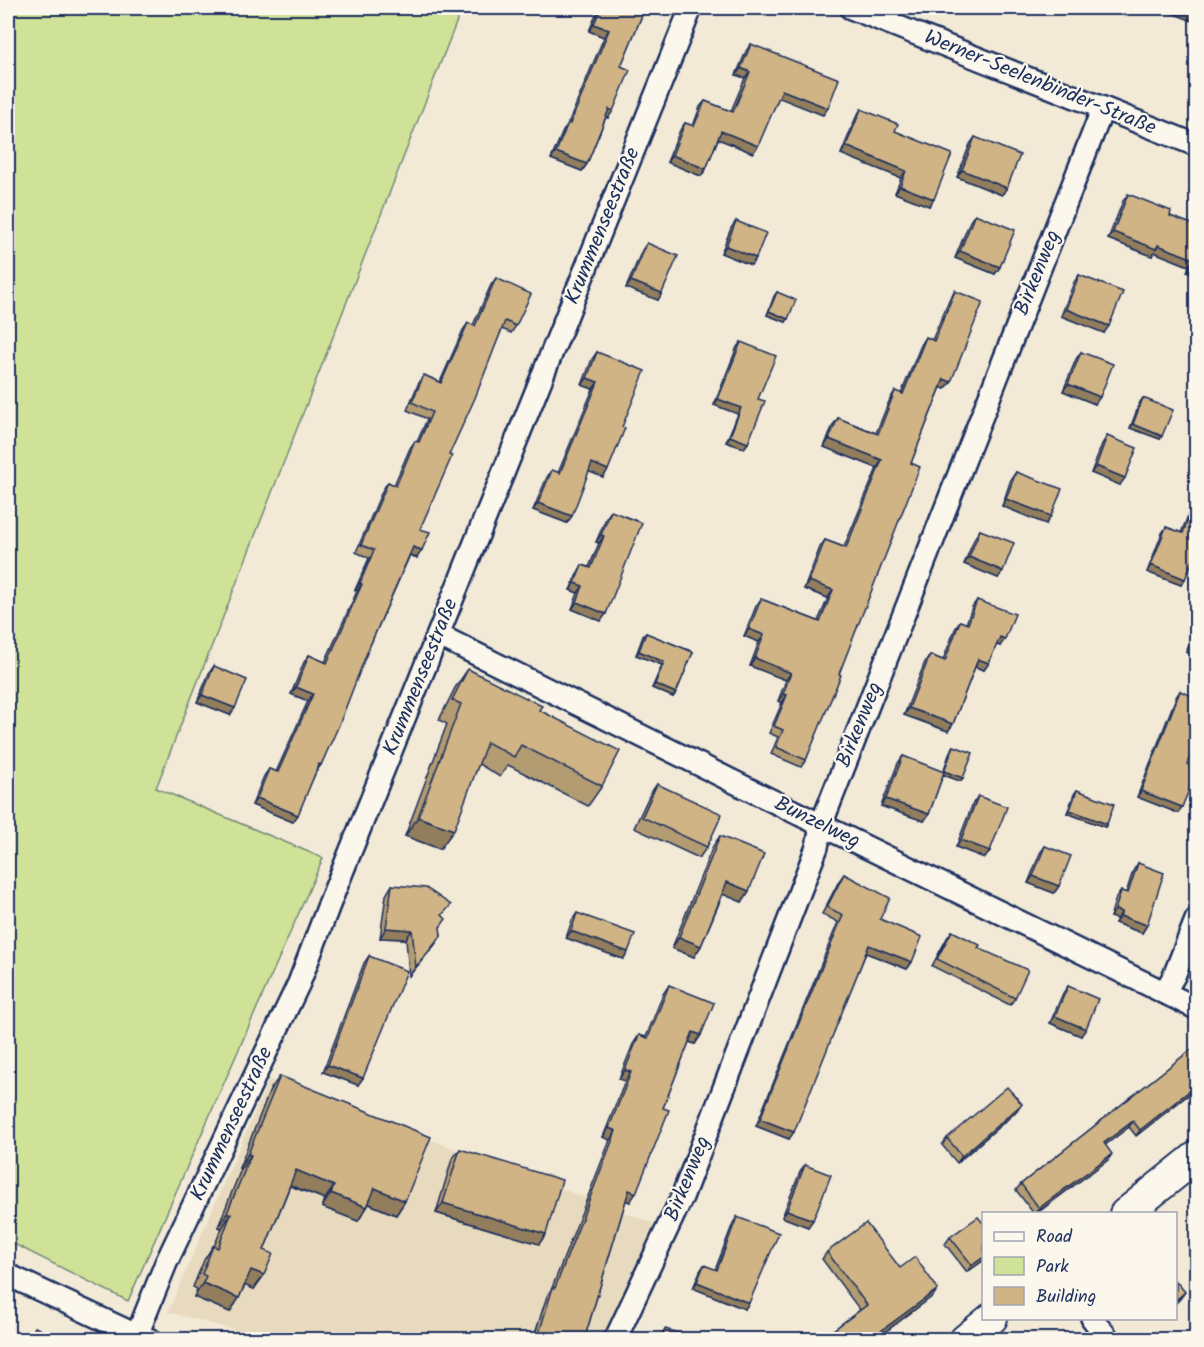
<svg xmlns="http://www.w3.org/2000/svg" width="1204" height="1347" font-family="Kalam,sans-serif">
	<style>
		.built { fill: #e8dabe }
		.green { fill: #cfe297; stroke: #75887a; stroke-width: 1.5 }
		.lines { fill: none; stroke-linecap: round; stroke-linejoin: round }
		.street-casing { stroke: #1b2f5e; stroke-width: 26 }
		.secondary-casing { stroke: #1b2f5e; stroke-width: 34 }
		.street { stroke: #fbf7ec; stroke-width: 21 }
		.secondary { stroke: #fbf7ec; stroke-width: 30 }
		.wall { fill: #b39b72; stroke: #1b2f5e; stroke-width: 1.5 }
		.shaded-wall { fill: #927e5d; stroke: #1b2f5e; stroke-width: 1.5 }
		.building { fill: #d0b485; stroke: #1b2f5e; stroke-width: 1.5 }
		.labels { text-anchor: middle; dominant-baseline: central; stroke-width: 4.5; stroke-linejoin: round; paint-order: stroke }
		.street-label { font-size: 21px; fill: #1b2f5e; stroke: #fbf7ec }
	</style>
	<rect width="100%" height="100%" fill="#f2ead7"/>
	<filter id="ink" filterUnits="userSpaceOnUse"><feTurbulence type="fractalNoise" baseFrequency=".0167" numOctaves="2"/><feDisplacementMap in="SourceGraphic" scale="12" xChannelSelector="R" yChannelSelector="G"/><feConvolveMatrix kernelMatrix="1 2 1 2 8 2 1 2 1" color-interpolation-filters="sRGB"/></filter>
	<g filter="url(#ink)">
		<path class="built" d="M269 1079 674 1231 630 1339H268L168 1312Z"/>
		<path class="green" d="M8 8H462L156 788 323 858 128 1301 8 1241Z"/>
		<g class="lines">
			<g class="street-casing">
				<g id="street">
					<path d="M851 8 1196 145"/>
					<path d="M438 635 821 825 1196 1008"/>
					<path d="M1164 993 1174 976 1196 920"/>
					<path d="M8 1275 136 1335 151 1340"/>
					<path d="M1092 1318 1109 1340"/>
					<path d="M135 1340 166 1263 299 983 332 897 691 8"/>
					<path d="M615 1340 682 1197 817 847 821 825 1103 108"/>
				</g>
			</g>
			<g class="secondary-casing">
				<g id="secondary">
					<path d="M1125 1214 1196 1157"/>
					<path d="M965 1340 992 1318"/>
				</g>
			</g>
			<use href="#street" class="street"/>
			<use href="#secondary" class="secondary"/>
		</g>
		<g class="wall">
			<path d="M599 8H645L621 66 608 118 606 117 587 164 582 171 551 159 563 131 568 124 604 37 589 31Z"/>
			<path d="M751 44 823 115 779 97 753 153 718 139 706 169 701 176 667 162 680 130 685 123 693 126 700 107 705 101 731 111 745 78 736 75 746 51Z"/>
			<path d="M861 109 895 131 929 206 895 193 901 178 841 154 856 117Z"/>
			<path d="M975 137 1007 188 1002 195 957 177 970 144Z"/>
			<path d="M1128 194 1170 216 1197 226V276L1187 272 1189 266 1154 252 1152 256 1108 239 1123 201Z"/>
			<path d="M975 214 1000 267 995 274 955 258 970 221Z"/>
			<path d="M736 221 756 258 751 265 721 253 731 228Z"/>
			<path d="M647 243 662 293 658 300 626 288 642 250Z"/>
			<path d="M1079 275 1104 333 1061 316 1074 282Z"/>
			<path d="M496 278 516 326 511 333 502 329 449 455 420 529 417 558 410 555 368 650 321 765 316 772 293 822 252 805 264 776 269 769 276 772 308 701 291 694 304 662 309 655 325 662 357 591 355 590 369 558 356 552 383 489 388 482 394 485 410 448 415 441 417 442 427 419 407 410 419 382 424 375 440 382 463 330 468 323 473 325 491 285Z"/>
			<path d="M955 291 951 382 945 389 941 387 911 463 839 674 806 760 801 767 771 754 778 737 769 733 782 703 778 701 786 680 750 666 759 642 744 636 756 606 761 599 818 621 828 598 804 589 820 547 825 540 844 547 877 468 824 447 833 425 838 418 876 433 890 399 895 391 901 394 921 345 926 337 932 340 950 298Z"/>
			<path d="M777 292 788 319 786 322 767 315 774 296Z"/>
			<path d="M741 342 758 399 748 443 744 448 726 442 738 414 714 405 737 347Z"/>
			<path d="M597 352 622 427 603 477 589 471 567 523 533 510 547 477 552 470 558 473 593 389 582 385 592 359Z"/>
			<path d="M1081 352 1095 404 1063 391 1076 359Z"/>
			<path d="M1143 398 1160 439 1130 428 1140 402Z"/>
			<path d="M1107 436 1120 485 1091 473 1102 444Z"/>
			<path d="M1016 472 1046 524 1002 506 1011 479Z"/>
			<path d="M1195 501 1181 585 1147 572 1162 533 1166 527 1181 533 1191 508Z"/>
			<path d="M611 511 601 621 572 609 578 593 570 590 578 572 582 565 589 567 599 543 596 542 606 518Z"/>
			<path d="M980 530 998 578 964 564 975 537Z"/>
			<path d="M977 600 1000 646 996 645 989 663 984 670 975 667 953 724 948 731 904 715 925 662 930 655 943 660 955 629 960 621 966 624 972 607Z"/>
			<path d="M1197 624V656L1186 652Z"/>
			<path d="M646 633 693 652 676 693 673 697 652 688 662 665 636 655 643 636Z"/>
			<path d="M214 666 230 715 197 702 209 673Z"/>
			<path d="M468 669 539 710 602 786 588 806 508 765 500 777 479 764 440 849 405 836 447 724 439 720 455 688Z"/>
			<path d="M1180 691 1187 764 1178 813 1137 797 1176 697Z"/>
			<path d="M954 746 963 778 960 781 943 775 929 814 924 821 881 806 898 763 903 756 943 772 951 749Z"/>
			<path d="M657 784 707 847 699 858 634 828 650 794Z"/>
			<path d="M1077 790 1107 824 1105 827 1067 813 1074 794Z"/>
			<path d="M978 796 985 858 956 847 973 803Z"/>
			<path d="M720 836 749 891 742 902 723 894 701 946 694 957 672 948 713 846Z"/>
			<path d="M1045 846 1059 886 1054 893 1028 883 1040 853Z"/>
			<path d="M1138 863 1147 925 1142 933 1115 923 1117 919 1110 917 1116 898 1121 891 1126 893 1133 871Z"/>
			<path d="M844 874 880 919 912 962 907 969 866 953 789 1139 756 1126 838 922 822 914 839 881Z"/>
			<path d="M392 885 443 916 440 928 441 936 409 976 406 939 380 938 386 895Z"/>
			<path d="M577 913 628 952 623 959 566 938 572 920Z"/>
			<path d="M952 931 978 948 1015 998 1010 1005 932 966 947 938Z"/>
			<path d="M369 956 358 1085 323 1072 364 963Z"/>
			<path d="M669 985 701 1035 695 1044 689 1042 663 1108 630 1202 626 1200 584 1340H533L547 1296 552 1288 610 1140 603 1137 625 1081 619 1079 633 1044 639 1035 646 1037 663 994Z"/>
			<path d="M1068 986 1081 1036 1050 1023 1063 993Z"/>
			<path d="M1197 1045V1093L1190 1098 1188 1095 1136 1136 1129 1127 1105 1145 1108 1160 1036 1214H1034L1016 1190 1021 1184Z"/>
			<path d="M280 1076 405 1201 396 1215 369 1204 358 1221 322 1207 325 1199 290 1186 264 1250V1275L254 1289 245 1285 239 1298 230 1312 194 1297 197 1289 193 1287 204 1260 213 1246H214L222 1228 218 1227 241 1169 239 1168 270 1090Z"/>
			<path d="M1017 1111 957 1163 942 1145 947 1138Z"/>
			<path d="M460 1149 546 1234 539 1244 436 1213 452 1159Z"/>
			<path d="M805 1165 808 1227 782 1217 800 1172Z"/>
			<path d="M737 1217 745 1309 693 1288 700 1271 704 1265 715 1270 733 1223Z"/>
			<path d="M984 1224V1260L967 1272 945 1244 950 1237Z"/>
			<path d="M827 1252 900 1268 933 1296 876 1339V1340H824L828 1334 860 1310 822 1259Z"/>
			<path d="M665 1329 691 1340H659L660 1336Z"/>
		</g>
		<g class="shaded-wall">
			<path d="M1158 8H1181L1197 14V16L1193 21Z"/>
			<path d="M594 24 609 30 604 37 589 31Z"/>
			<path d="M741 68 750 72 745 78 736 75Z"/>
			<path d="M782 90 828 108 823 115 777 97Z"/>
			<path d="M609 109 613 111 608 118 604 116Z"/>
			<path d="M721 131 758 146 753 153 716 138Z"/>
			<path d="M846 146 906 171 901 178 841 154Z"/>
			<path d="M556 152 587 164 582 171 551 159Z"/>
			<path d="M672 155 706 169 701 176 667 162Z"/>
			<path d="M962 170 1007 188 1002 195 957 177Z"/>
			<path d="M900 186 934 199 929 206 895 193Z"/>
			<path d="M1113 232 1158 245 1194 259 1189 266 1154 252 1152 256 1108 239Z"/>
			<path d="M726 246 756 258 751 265 721 253Z"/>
			<path d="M960 251 1000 267 995 274 955 258Z"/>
			<path d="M1192 265 1197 267V276L1187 272Z"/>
			<path d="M631 281 662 293 658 300 626 288Z"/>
			<path d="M1066 309 1109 326 1104 333 1061 316Z"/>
			<path d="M769 311 788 319 786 322 767 315Z"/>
			<path d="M587 378 598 382 593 389 582 385Z"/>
			<path d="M944 379 951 382 945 389 939 387Z"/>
			<path d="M1068 384 1100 397 1095 404 1063 391Z"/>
			<path d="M718 399 741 408 738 414 714 405Z"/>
			<path d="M1133 424 1162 436 1160 439 1130 428Z"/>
			<path d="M730 436 748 443 744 448 726 442Z"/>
			<path d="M829 439 882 460 877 468 824 447Z"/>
			<path d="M592 463 608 470 603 477 587 471Z"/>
			<path d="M1096 466 1125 478 1120 485 1091 473Z"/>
			<path d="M1006 499 1051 516 1046 524 1002 506Z"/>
			<path d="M538 503 572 516 567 523 533 510Z"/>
			<path d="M601 535 604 536 599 543 596 542Z"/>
			<path d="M413 547 422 550 417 558 408 554Z"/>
			<path d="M969 557 1003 571 998 578 964 564Z"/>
			<path d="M1151 565 1185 579 1181 585 1147 572Z"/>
			<path d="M809 581 833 590 828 598 804 589Z"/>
			<path d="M360 583 362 584 357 591 355 590Z"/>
			<path d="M575 583 583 586 578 593 570 590Z"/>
			<path d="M577 602 606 614 601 621 572 609Z"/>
			<path d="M749 629 764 635 759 642 744 636Z"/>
			<path d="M1000 637 1005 639 1000 646 995 644Z"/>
			<path d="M1191 644 1197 647V656L1186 652Z"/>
			<path d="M639 651 664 662 662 665 636 655Z"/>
			<path d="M755 658 791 673 786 680 750 666Z"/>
			<path d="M978 659 989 663 984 670 973 666Z"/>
			<path d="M655 684 676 693 673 697 652 688Z"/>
			<path d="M296 687 313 694 308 701 291 694Z"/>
			<path d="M783 694 787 695 782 703 778 701Z"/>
			<path d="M202 695 235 708 230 715 197 702Z"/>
			<path d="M909 708 953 724 948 731 904 715Z"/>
			<path d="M944 771 963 778 960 781 942 774Z"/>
			<path d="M1141 791 1182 807 1178 813 1137 797Z"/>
			<path d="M257 798 298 815 293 822 252 805Z"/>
			<path d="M886 799 929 814 924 821 881 806Z"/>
			<path d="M1070 810 1107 824 1105 827 1067 813Z"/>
			<path d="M418 817 454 830 440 849 405 836Z"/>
			<path d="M961 840 990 851 985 858 956 847Z"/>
			<path d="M1033 876 1059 886 1054 893 1028 883Z"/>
			<path d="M727 882 749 891 742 902 720 893Z"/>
			<path d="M1115 910 1122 912 1117 919 1110 917Z"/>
			<path d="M1120 916 1147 925 1142 933 1115 923Z"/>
			<path d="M386 928 412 930 406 939 380 938Z"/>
			<path d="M571 931 628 952 623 959 566 938Z"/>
			<path d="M441 936 434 946 409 976 416 967Z"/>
			<path d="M679 937 701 946 694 957 672 948Z"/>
			<path d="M869 945 912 962 907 969 864 952Z"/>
			<path d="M1055 1016 1086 1029 1081 1036 1050 1023Z"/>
			<path d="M693 1032 701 1035 695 1044 687 1041Z"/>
			<path d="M328 1065 363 1078 358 1085 323 1072Z"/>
			<path d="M625 1070 631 1072 625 1081 619 1079Z"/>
			<path d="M1192 1089 1188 1095 1136 1136 1140 1130Z"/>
			<path d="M1197 1090V1093L1190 1098 1194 1091Z"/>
			<path d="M1022 1104 1017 1111 957 1163 962 1156Z"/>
			<path d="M760 1119 794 1132 789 1139 756 1126Z"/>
			<path d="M1133 1121 1129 1127 1100 1149 1104 1143Z"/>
			<path d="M609 1128 616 1131 610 1140 603 1137Z"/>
			<path d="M248 1154 251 1155 241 1169 239 1168Z"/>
			<path d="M1112 1154 1108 1160 1035 1214 1039 1208Z"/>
			<path d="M296 1170 334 1186 325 1199 287 1184Z"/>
			<path d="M375 1188 405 1201 396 1215 365 1202Z"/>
			<path d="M629 1190 636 1193 630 1202 622 1199Z"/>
			<path d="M331 1193 367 1207 358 1221 322 1207Z"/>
			<path d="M443 1203 546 1234 539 1244 436 1213Z"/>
			<path d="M787 1210 813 1220 808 1227 782 1217Z"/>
			<path d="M227 1213 231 1214 222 1228 218 1227Z"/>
			<path d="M984 1257V1260L967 1272 972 1265Z"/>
			<path d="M251 1270 264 1275 254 1289 241 1284Z"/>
			<path d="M697 1282 749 1303 745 1309 693 1288Z"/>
			<path d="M203 1283 239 1298 230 1312 194 1297Z"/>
			<path d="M938 1289 933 1296 874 1340V1336Z"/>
			<path d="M1185 1292 1180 1299 1176 1303V1300Z"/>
		</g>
		<g class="building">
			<path d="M601 8H645L621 66 630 70 613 111 609 109 587 164 556 152 568 123 570 124 609 30 594 24Z"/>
			<path d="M1181 8H1197V14Z"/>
			<path d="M751 44 839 79 828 108 782 90 758 146 721 131 706 169 672 155 685 123 694 126 705 101 733 112 750 72 741 68Z"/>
			<path d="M861 109 898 124 895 131 952 154 934 199 900 186 906 171 846 146Z"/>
			<path d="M975 137 1020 155 1007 188 962 170Z"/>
			<path d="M1128 194 1171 211 1170 216 1197 226V267L1192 265 1194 259 1158 245 1156 249 1113 232Z"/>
			<path d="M975 214 1015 230 1000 267 960 251Z"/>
			<path d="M736 221 766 233 756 258 726 246Z"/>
			<path d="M647 243 678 256 662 293 631 281Z"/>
			<path d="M1079 275 1123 292 1109 326 1066 309Z"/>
			<path d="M496 278 531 294 516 326 505 321 475 398 449 455 452 456 420 529 430 532 422 550 413 547 368 650 339 725 321 765 319 764 298 815 257 798 269 769 278 772 313 694 296 687 309 655 327 663 362 584 360 583 374 550 361 545 388 482 396 486 415 441 419 442 432 412 412 402 424 375 441 383 468 323 475 326Z"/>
			<path d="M955 291 983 302 951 382 944 379 911 463 920 467 839 674 841 675 806 760 776 747 783 730 774 726 787 695 783 694 791 673 755 658 764 635 749 629 761 599 820 622 833 590 809 581 825 540 846 548 882 460 829 439 838 418 878 434 895 391 903 394 926 337 934 341Z"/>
			<path d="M777 292 796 300 788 319 769 311Z"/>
			<path d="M741 342 776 356 758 399 765 401 748 443 730 436 741 408 718 399Z"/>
			<path d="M597 352 645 371 622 427 625 428 608 470 592 463 572 516 538 503 552 470 560 473 598 382 587 378Z"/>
			<path d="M1081 352 1113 364 1100 397 1068 384Z"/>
			<path d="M1143 398 1173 410 1162 436 1133 424Z"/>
			<path d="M1107 436 1137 448 1125 478 1096 466Z"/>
			<path d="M1016 472 1062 489 1051 516 1006 499Z"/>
			<path d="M1195 501 1197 502V551L1185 579 1151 565 1166 527 1183 533Z"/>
			<path d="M611 511 642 523 606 614 577 602 583 586 575 583 582 565 591 568 604 536 601 535Z"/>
			<path d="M980 530 1014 543 1003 571 969 557Z"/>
			<path d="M977 600 1015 614 1005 639 1000 637 989 663 978 659 953 724 909 708 930 655 945 661 960 621 968 624Z"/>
			<path d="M1197 630V647L1191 644Z"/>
			<path d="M646 633 693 652 676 693 655 684 664 662 639 651Z"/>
			<path d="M214 666 247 680 235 708 202 695Z"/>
			<path d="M468 669 542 706 539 710 620 751 602 786 521 745 514 757 487 742 454 830 418 817 461 704 452 700Z"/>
			<path d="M1180 691 1197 698V740L1187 764 1197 768V770L1182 807 1141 791Z"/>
			<path d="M954 746 973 753 963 778 944 771Z"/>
			<path d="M903 756 944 772 929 814 886 799Z"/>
			<path d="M657 784 722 814 707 847 642 817Z"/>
			<path d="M1077 790 1114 804 1107 824 1070 810Z"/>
			<path d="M978 796 1007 807 990 851 961 840Z"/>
			<path d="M720 836 764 854 749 891 727 882 701 946 679 937Z"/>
			<path d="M1045 846 1071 856 1059 886 1033 876Z"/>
			<path d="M1138 863 1164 873 1147 925 1120 916 1122 912 1115 910 1121 891 1128 893Z"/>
			<path d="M844 874 890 898 880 919 922 937 912 962 869 945 794 1132 760 1119 843 915 827 907Z"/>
			<path d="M392 885 426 888 451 905 442 915 446 919 440 927 441 936 416 967 412 930 386 928Z"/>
			<path d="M577 913 635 934 628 952 571 931Z"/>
			<path d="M952 931 980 945 978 948 1028 970 1015 998 937 959Z"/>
			<path d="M369 956 407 971 363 1078 328 1065Z"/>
			<path d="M669 985 714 1003 701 1035 693 1032 663 1108 669 1110 636 1193 629 1190 584 1340H537L553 1287 555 1288 616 1131 609 1128 631 1072 625 1070 639 1035 648 1038Z"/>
			<path d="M1068 986 1098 999 1086 1029 1055 1016Z"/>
			<path d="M1197 1045V1090L1194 1091 1192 1089 1140 1130 1133 1121 1104 1143 1112 1154 1039 1208 1021 1184Z"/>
			<path d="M280 1076 431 1137 405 1201 375 1188 367 1207 331 1193 334 1186 296 1170 264 1250 273 1254 264 1275 251 1270 239 1298 203 1283 206 1276 202 1274 213 1246 218 1248 231 1214 227 1213 251 1155 248 1154Z"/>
			<path d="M1007 1087 1022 1104 962 1156 947 1138Z"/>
			<path d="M460 1149 562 1180 546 1234 443 1203Z"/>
			<path d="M805 1165 831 1175 813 1220 787 1210Z"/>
			<path d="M737 1217 779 1233 749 1303 697 1282 704 1265 717 1270Z"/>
			<path d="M978 1217 984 1224V1257L972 1265 950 1237Z"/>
			<path d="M866 1223 900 1268 915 1257 938 1289 874 1336 876 1340H832L828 1334 867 1305 827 1252Z"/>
			<path d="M1176 1281 1185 1292 1176 1300Z"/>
			<path d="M35 1327 63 1340H29Z"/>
			<path d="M665 1329 692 1337 691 1340H662Z"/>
		</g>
	</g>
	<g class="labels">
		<g class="street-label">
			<text transform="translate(1040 83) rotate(22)">Werner-Seelenbinder-Straße</text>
			<text transform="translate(603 226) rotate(-68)">Krummenseestraße</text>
			<text transform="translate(1038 273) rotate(-68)">Birkenweg</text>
			<text transform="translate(421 677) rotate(-68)">Krummenseestraße</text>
			<text transform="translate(860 725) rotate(-68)">Birkenweg</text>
			<text transform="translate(817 823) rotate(26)">Bunzelweg</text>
			<text transform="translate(232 1124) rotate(-65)">Krummenseestraße</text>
			<text transform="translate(688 1179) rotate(-68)">Birkenweg</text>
		</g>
	</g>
	<rect width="1204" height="1347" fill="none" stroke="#fbf7ec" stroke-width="30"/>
	<rect x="15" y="15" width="1174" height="1317" fill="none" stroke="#1b2f5e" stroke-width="2" filter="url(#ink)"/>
	<rect x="982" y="1212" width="195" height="108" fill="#fbf7ec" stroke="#a1a7b3" stroke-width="1.5"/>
	<rect x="994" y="1232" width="30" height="9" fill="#fbf7ec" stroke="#a1a7b3" stroke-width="1.5"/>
	<text x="1036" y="1242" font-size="18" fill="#1b2f5e">Road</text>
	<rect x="994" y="1257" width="30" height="18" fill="#cfe297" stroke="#a1a7b3" stroke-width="1.5"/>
	<text x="1036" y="1272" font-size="18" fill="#1b2f5e">Park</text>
	<rect x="994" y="1287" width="30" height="18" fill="#d0b485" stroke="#a1a7b3" stroke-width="1.5"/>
	<text x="1036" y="1302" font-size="18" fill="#1b2f5e">Building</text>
</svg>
